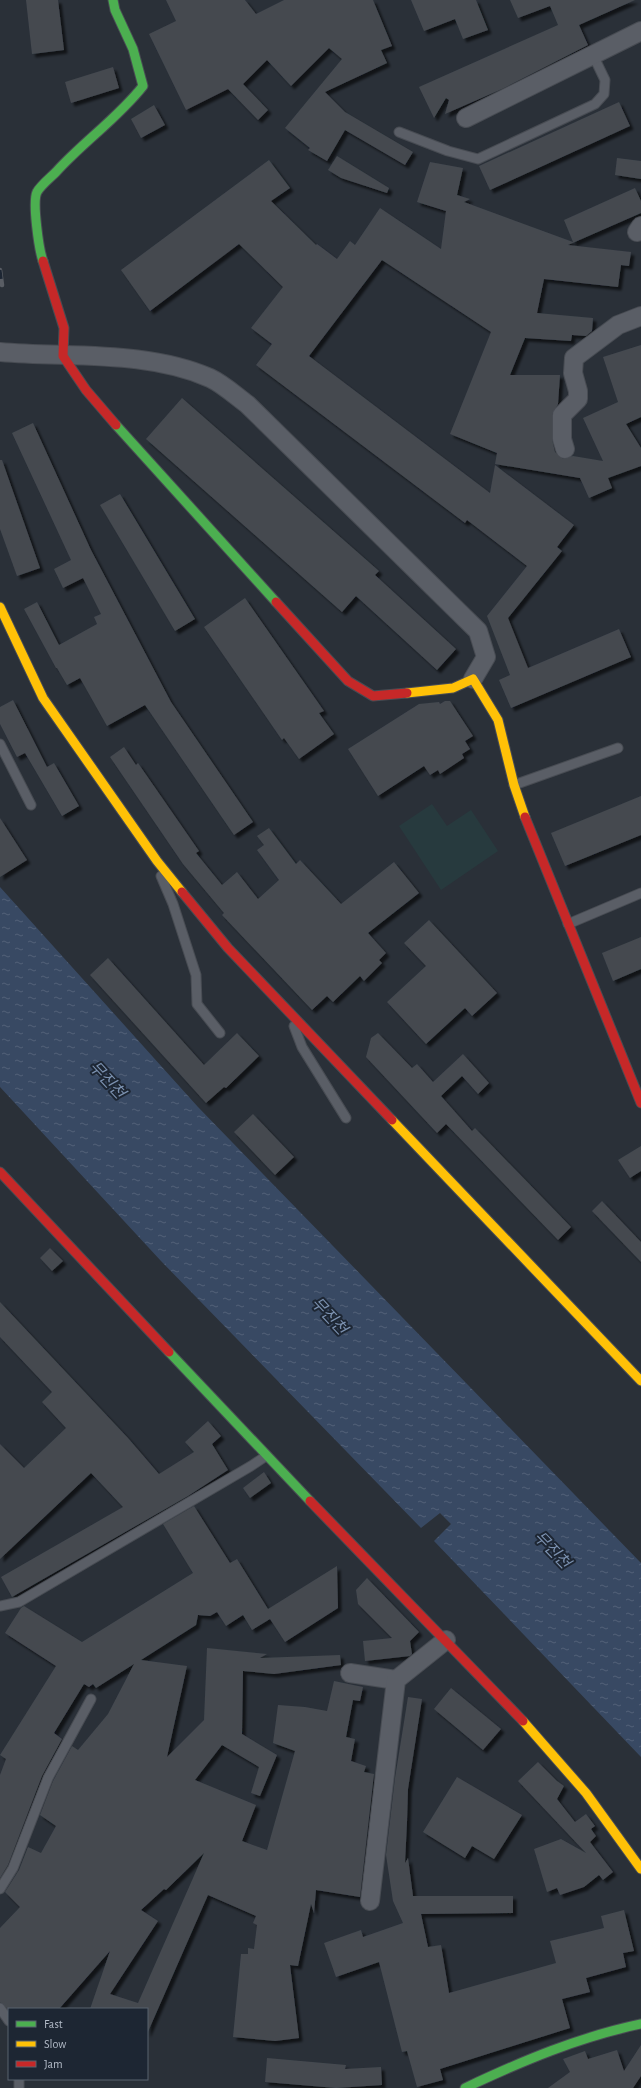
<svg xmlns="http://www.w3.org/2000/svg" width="641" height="2088" font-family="'Alegreya Sans','Noto Sans KR',sans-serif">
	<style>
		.pitch { fill: #273a3e }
		.water { fill: url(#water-ripples) }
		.building { fill: #444950; fill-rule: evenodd; filter: url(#shadow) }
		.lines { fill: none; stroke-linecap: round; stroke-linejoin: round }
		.lane-casing { stroke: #484c53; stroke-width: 11 }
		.street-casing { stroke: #484c53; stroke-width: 20 }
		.fast-casing { stroke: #484c53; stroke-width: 11 }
		.slow-casing { stroke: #484c53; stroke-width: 11 }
		.jam-casing { stroke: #484c53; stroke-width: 11 }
		.lane { stroke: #5a5e66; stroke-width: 9 }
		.street { stroke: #5a5e66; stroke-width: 18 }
		.fast { stroke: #4caf50; stroke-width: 9 }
		.slow { stroke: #ffc107; stroke-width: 9 }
		.jam { stroke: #c62828; stroke-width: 9 }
		.rail-casing { stroke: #595d64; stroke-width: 4.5 }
		.rail { stroke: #1d2633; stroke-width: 3; stroke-dasharray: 9; stroke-linecap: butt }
		.labels { text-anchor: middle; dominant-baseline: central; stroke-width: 4; stroke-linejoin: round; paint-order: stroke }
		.water-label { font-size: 16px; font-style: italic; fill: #7c92b1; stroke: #1d2633 }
	</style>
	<defs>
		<pattern id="water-ripples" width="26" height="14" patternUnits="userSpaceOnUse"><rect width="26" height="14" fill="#384963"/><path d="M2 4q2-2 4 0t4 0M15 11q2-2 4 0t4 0" fill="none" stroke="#526178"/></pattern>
		<filter id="shadow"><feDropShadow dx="3.5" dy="3.5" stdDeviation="1" flood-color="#0009"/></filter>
	</defs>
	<rect width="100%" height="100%" fill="#2a3038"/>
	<path class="pitch" d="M432 804 447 826 471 810 498 851 441 890 399 826Z"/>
	<path class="water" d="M0 887 198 1107 641 1563V1757L434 1541 451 1524 440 1513 421 1528 161 1261 0 1087Z"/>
	<g class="building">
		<path d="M26 0H58L64 50 32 54Z"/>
		<path d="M166 0H245L256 14 284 0H373L392 46 381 50 387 63 325 92 345 112 413 152 405 165 345 130 327 161 308 150 310 148 285 128 342 59 329 48 291 86 267 60 243 84 268 110 258 120 228 89 186 110 149 34 176 21Z"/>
		<path d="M411 0H476L488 30 463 39 455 19 424 31Z"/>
		<path d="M510 0H635L579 25 588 45 502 89 445 114 449 100 446 98 434 118 419 87 558 25 550 6 518 18Z"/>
		<path d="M113 67 119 88 71 103 65 82Z"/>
		<path d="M619 102 630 126 490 190 479 166Z"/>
		<path d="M154 105 165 125 141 138 131 119Z"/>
		<path d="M337 156 389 188 387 193 341 178 328 170Z"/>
		<path d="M617 158 641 161V179L615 175Z"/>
		<path d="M269 160 290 188 271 201 316 245 317 244 337 259 350 241 355 245 380 208 441 249 446 211 417 202 430 162 463 168 457 195 470 199 464 202 573 242 564 220 635 188 641 201V213L568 245 631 252 629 266 621 265 618 287 544 279 537 313 593 318 592 331 586 336 572 335 571 341 525 338 510 375H560L558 404 552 415V439L555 452 563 459 573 456 603 461 583 418 618 402 603 357 641 345V417L626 424 641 448V466L608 478 612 488 589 498 580 478 495 464 497 453 450 434 491 332 382 260 309 356 490 493 495 465 574 525 557 547 562 551 508 618 528 668 619 629 631 657 511 708 499 680 510 675 487 616 527 566 467 520 465 523 256 365 272 344 251 328 283 287 239 244 150 311 121 270Z"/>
		<path d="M182 398 379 571 375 575 456 649 437 670 356 596 342 612 146 439Z"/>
		<path d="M33 423 91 550 171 702 253 822 234 835 145 705 107 726 80 678 67 685 57 668H56L24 609 37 602 59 645 97 624 94 617 101 614 83 578 63 588 54 569 71 560 12 433Z"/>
		<path d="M0 460H2L40 568 17 576 0 529Z"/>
		<path d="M120 494 195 619 175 631 100 505Z"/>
		<path d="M245 598 324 711 319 713 334 734 299 759 284 738 282 740 204 627Z"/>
		<path d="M13 700 47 767 54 763 79 806 62 816 25 753 17 757 0 724V707Z"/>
		<path d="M445 701H450L473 736 465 741 470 749 462 754 464 758 440 774 438 770 430 775 424 766 378 796 348 749 419 704 439 702 440 704Z"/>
		<path d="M124 747 136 765 138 763 199 851 196 853 222 885 237 872 258 899 279 880 257 850 264 845 257 836 269 828 296 864 300 860 341 904 394 862 419 893 368 933 386 953 379 960 382 963 364 981 360 976 333 1002 327 996 312 1010 222 915 224 913 183 864 110 757Z"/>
		<path d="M641 796V835L565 866 551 833Z"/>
		<path d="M0 818 27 860 0 877Z"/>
		<path d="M429 920 497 993 472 1016 465 1008 426 1044 387 1002 426 966 404 943Z"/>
		<path d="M641 937V969L613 981 602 953Z"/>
		<path d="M108 958 204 1065 237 1033 259 1056 226 1088 224 1087 206 1103 90 975Z"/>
		<path d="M378 1033 412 1068 417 1064 433 1082 463 1054 489 1083 478 1094 462 1076 441 1096 472 1131 475 1128 571 1227 558 1240 446 1124 437 1133 366 1057 371 1038Z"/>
		<path d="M253 1114 294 1157 275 1175 234 1132Z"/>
		<path d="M641 1146V1171L630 1178 618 1160Z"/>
		<path d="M602 1201 641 1242V1262L592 1211Z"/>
		<path d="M50 1248 63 1261 52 1271 40 1258Z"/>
		<path d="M0 1302 128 1438 159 1474 194 1452 185 1442 208 1421 221 1436 212 1444 228 1470 188 1496 12 1597 1 1577 123 1507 91 1473 0 1559V1444L24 1468 66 1428 42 1402 52 1392 0 1337Z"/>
		<path d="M264 1472 271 1483 250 1498 243 1488Z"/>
		<path d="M194 1506 230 1563 237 1559 268 1609 337 1566 338 1608 285 1642 270 1619 252 1630 243 1615 226 1626 217 1612 210 1616 198 1615 196 1625 141 1660 187 1666 167 1757 204 1720 207 1648 267 1654 260 1658 340 1655 341 1665 274 1674 243 1671 242 1734 277 1755 260 1796 251 1793 259 1767 222 1745 195 1780 256 1805 242 1841 267 1850 295 1751 273 1743 278 1705 305 1707 327 1711 334 1681 363 1687 360 1701 353 1700 346 1737 355 1739 351 1761 366 1766 364 1772 374 1774 360 1897 316 1890 314 1913 311 1904 298 1966 290 1965 299 2038 275 2041 233 2037 241 1954H248V1948L254 1949 257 1925 253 1923 256 1916 208 1895 147 2034V2009H90L110 1951 59 2009H8L0 2002V1928L20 1907 5 1892 19 1870 28 1847 41 1853 56 1826 40 1815 53 1781 72 1746 78 1750 108 1714 134 1664 96 1688 93 1684 89 1687 84 1684 54 1733 62 1739 42 1776 8 1865 0 1878V1775L6 1759 0 1755 56 1666 5 1633 21 1608 24 1606 82 1642 193 1573 163 1524ZM204 1853 138 2003 110 1994 158 1921 141 1910 164 1889 166 1890Z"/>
		<path d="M367 1578 419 1632 410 1641 412 1654 410 1656 365 1661 363 1641 392 1638 358 1604 356 1590Z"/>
		<path d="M451 1688 501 1729 483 1750 434 1709Z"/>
		<path d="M408 1697 422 1699 408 1789 407 1822 405 1863 408 1858 413 1896H513V1913L421 1914 428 1947 441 1945 449 1993 556 1963 550 1941 604 1928 601 1916 624 1910 634 1951 623 1953 626 1967 586 1978 590 1992 562 1999 570 2028 440 2069 443 2080 417 2087 407 2051 402 2052 379 1962 336 1977 324 1943 361 1930 363 1937 403 1923 393 1901 386 1855 395 1778Z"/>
		<path d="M538 1762 557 1781 564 1786 557 1799 575 1822 586 1814 595 1826 591 1829 596 1836 590 1842 613 1872 603 1880 599 1875 584 1887 560 1895 557 1888 547 1892 534 1849 561 1839 586 1853 518 1781Z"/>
		<path d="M457 1777 522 1815 494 1859 472 1846 465 1858 423 1832Z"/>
		<path d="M641 2045V2076L633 2088H548L570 2072 563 2059 585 2051 588 2059 617 2050 624 2071Z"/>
		<path d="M267 2058 346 2065 345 2069 381 2067 382 2085 336 2088 265 2082Z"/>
	</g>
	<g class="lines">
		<g class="lane-casing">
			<g id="lane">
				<path d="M399 132 448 151 478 159 595 104 604 94 605 80 593 55"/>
				<path d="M0 744 31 805"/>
				<path d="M514 785 618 748"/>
				<path d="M161 876 173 904 196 975 197 1004 220 1033"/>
				<path d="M568 924 641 893"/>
				<path d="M294 1026 302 1047 346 1118"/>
				<path d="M0 1606 19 1602 251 1466 266 1456"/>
				<path d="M0 1889 13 1868 48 1778 91 1699"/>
				<path d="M0 2008 9 2021"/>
				<path d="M19 2088V2079"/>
			</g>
		</g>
		<g class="street-casing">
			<g id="street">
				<path d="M466 118 641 31"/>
				<path d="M637 232 641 226"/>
				<path d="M0 352C69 358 146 350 210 378 223 384 236 396 247 404L478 631 486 657 473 679"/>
				<path d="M565 449 562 439V415L578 399V391L573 373 574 358 618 325 641 316"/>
				<path d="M350 1673 396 1680"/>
				<path d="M370 1901 396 1680 446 1640"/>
			</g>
		</g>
		<g class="fast-casing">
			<g id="fast">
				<path d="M43 261C39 250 32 202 37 192 41 185 50 178 56 172 83 142 118 118 143 86L133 49 115 10 113 0"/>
				<path d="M116 425 276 602"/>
				<path d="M169 1352 310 1501"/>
				<path d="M465 2088C522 2061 579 2037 641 2024"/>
			</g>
		</g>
		<g class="slow-casing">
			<g id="slow">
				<path d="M0 607 43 698 157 861 182 892"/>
				<path d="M407 693 453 688 473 679 498 720 514 785 525 817"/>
				<path d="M392 1120 641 1381"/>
				<path d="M523 1721 586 1793 641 1869"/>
			</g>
		</g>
		<g class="jam-casing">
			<g id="jam">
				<path d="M43 261 64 328 63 356 86 390 116 425"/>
				<path d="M276 602 348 681 373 696 407 693"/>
				<path d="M525 817 641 1103"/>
				<path d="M182 892 228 948 392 1120"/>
				<path d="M0 1172 169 1352"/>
				<path d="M310 1501 523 1721"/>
			</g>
		</g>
		<use href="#lane" class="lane"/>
		<use href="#street" class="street"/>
		<use href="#fast" class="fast"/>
		<use href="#slow" class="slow"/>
		<use href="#jam" class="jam"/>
		<g class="rail-casing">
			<path id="rail" d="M0 270 2 285"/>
		</g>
		<use href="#rail" class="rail"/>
	</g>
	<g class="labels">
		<g class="water-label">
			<text transform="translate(107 1080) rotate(47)">무진천</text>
			<text transform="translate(329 1316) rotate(47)">무진천</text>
			<text transform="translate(552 1550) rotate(46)">무진천</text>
		</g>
	</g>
	<rect x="8" y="2008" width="140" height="72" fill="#1d2633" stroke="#59626f"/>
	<rect x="16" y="2021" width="20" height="6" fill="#4caf50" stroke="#59626f"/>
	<text x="44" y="2028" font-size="12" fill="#b4bcc9">Fast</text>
	<rect x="16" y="2041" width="20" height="6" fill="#ffc107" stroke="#59626f"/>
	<text x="44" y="2048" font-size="12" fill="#b4bcc9">Slow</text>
	<rect x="16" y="2061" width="20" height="6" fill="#c62828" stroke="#59626f"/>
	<text x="44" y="2068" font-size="12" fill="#b4bcc9">Jam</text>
</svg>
